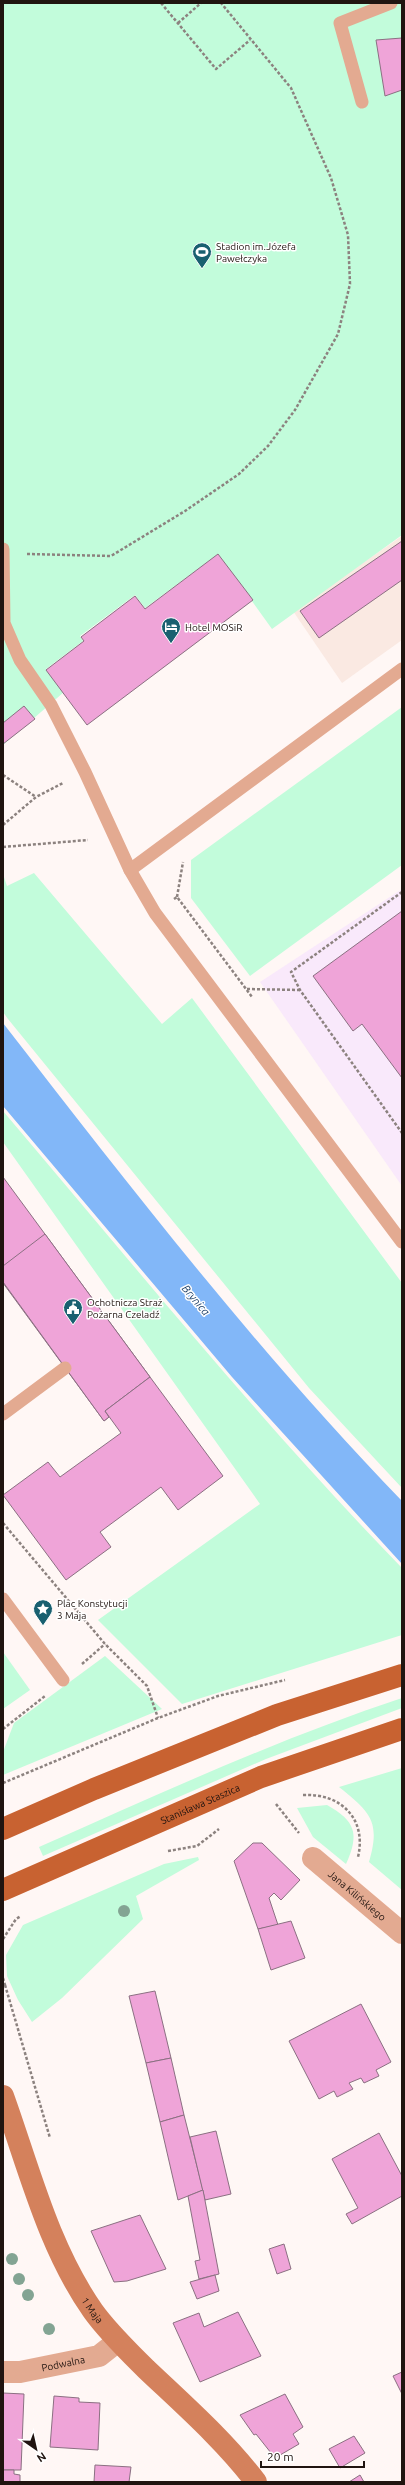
<svg xmlns="http://www.w3.org/2000/svg" width="405" height="2485" font-family="Ubuntu,sans-serif">
	<style>
		.commercial { fill: #f9e9fb }
		.built { fill: #fae9e2 }
		.green { fill: #c2fcdb }
		.water { fill: #82b7f8 }
		.building { fill: #efa4d8; stroke: #8b7082 }
		.lines { fill: none; stroke-linecap: round; stroke-linejoin: round }
		.path { stroke: #8c827f; stroke-width: 2.5; stroke-dasharray: 3 2; stroke-linecap: butt }
		.lane { stroke: #e3aa91; stroke-width: 13 }
		.street { stroke: #e3aa91; stroke-width: 22 }
		.secondary { stroke: #d4815c; stroke-width: 22 }
		.primary { stroke: #c86231; stroke-width: 22 }
		.tree { fill: #83a493 }
		.labels { text-anchor: middle; dominant-baseline: central; stroke-width: 3; stroke-linejoin: round; paint-order: stroke }
		.poi-label { font-size: 10px; fill: #201410; stroke: #fff; text-anchor: start }
		.street-label { font-size: 10px; fill: #201410; stroke: #fff }
		.water-label { font-size: 11px; font-style: italic; fill: #12365f; stroke: #fff }
	</style>
	<rect width="100%" height="100%" fill="#fff7f5"/>
	<path class="commercial" d="M402 889V1186L260 982Z"/>
	<path class="built" d="M402 536V640L342 683 293 611Z"/>
	<g class="green">
		<path d="M3 3H402V535L272 629 218 554 145 608 135 595 80 636 83 641 46 669 64 692 3 745Z"/>
		<path d="M402 707V865L250 976 191 898V860Z"/>
		<path d="M34 873 162 1024 192 998 402 1283V1488L309 1388 8 1019 3 1012V874L7 886Z"/>
		<path d="M3 1111C134 1265 261 1423 402 1568V1635L182 1704 98 1620 260 1504 3 1142Z"/>
		<path d="M3 1652 30 1690 3 1709Z"/>
		<path d="M105 1656 162 1709 3 1775V1752L14 1723Z"/>
		<path d="M402 1698V1708L266 1759 43 1856 39 1847C159 1794 278 1739 402 1698Z"/>
		<path d="M402 1768V1890L369 1862C381 1821 370 1812 339 1787Z"/>
		<path d="M327 1805C355 1821 360 1833 346 1864L313 1837 297 1808Z"/>
		<path d="M198 1857 199 1860 136 1896 143 1919 62 1998 32 2022 18 2000 7 1976 6 1955 23 1925 164 1864Z"/>
	</g>
	<path class="water" d="M3 1023C130 1187 257 1351 402 1501V1564L232 1377 3 1106Z"/>
	<g class="building">
		<path d="M402 38V90L385 96 376 40Z"/>
		<path d="M402 541V580L319 638 300 611Z"/>
		<path d="M218 554 253 600 87 725 46 670 84 641 81 637 135 596 145 609Z"/>
		<path d="M24 706 35 719 3 744V723Z"/>
		<path d="M402 911V1078L362 1024 353 1031 313 976Z"/>
		<path d="M3 1177 150 1377 105 1411 109 1417 104 1421 3 1283Z"/>
		<path d="M45 1234 150 1377 105 1411 109 1417 104 1421 3 1282V1266Z"/>
		<path d="M150 1377 223 1476 178 1510 161 1487 100 1532 111 1547 66 1580 3 1495 48 1462 60 1477 121 1433 105 1411Z"/>
		<path d="M253 1843H262L300 1880 281 1900 274 1893 269 1898 278 1925 258 1929 234 1861Z"/>
		<path d="M291 1921 305 1958 271 1970 258 1929Z"/>
		<path d="M155 1991 171 2058 146 2063 129 1996Z"/>
		<path d="M361 2004 391 2062 376 2070 379 2076 364 2083 361 2078 349 2083 353 2089 337 2097 334 2091 319 2099 289 2041Z"/>
		<path d="M171 2058 184 2115 160 2122 146 2063Z"/>
		<path d="M184 2115 203 2190 178 2200 160 2122Z"/>
		<path d="M216 2131 231 2194 205 2200 190 2137Z"/>
		<path d="M379 2133 402 2176V2196L352 2224 346 2214 358 2208 332 2159Z"/>
		<path d="M203 2190 219 2274 199 2279 195 2261 200 2260 188 2196Z"/>
		<path d="M140 2215 166 2269 127 2281 114 2282 91 2231Z"/>
		<path d="M284 2244 291 2269 277 2274 269 2249Z"/>
		<path d="M215 2275 219 2291 197 2299 190 2282Z"/>
		<path d="M238 2312 261 2356 200 2382 173 2323 199 2313 204 2327Z"/>
		<path d="M402 2372V2394L393 2376Z"/>
		<path d="M3 2393 24 2394 21 2470H3Z"/>
		<path d="M285 2394 303 2427 293 2434 299 2444 275 2458 256 2434 254 2435 240 2415Z"/>
		<path d="M54 2396 79 2398V2402L100 2403 98 2450 50 2447Z"/>
		<path d="M354 2436 365 2453 340 2468 329 2449Z"/>
		<path d="M95 2465 131 2467 129 2482H94Z"/>
		<path d="M3 2470H14V2474L20 2475V2482H3Z"/>
		<path d="M360 2475 364 2482H349Z"/>
	</g>
	<g class="lines">
		<g class="path">
			<path d="M161 3 216 69 250 40"/>
			<path d="M178 23 201 3"/>
			<path d="M27 554 111 556 185 511 239 474 268 446 295 410 338 334 350 284 348 235 331 178 291 88 221 3"/>
			<path d="M3 775 36 797"/>
			<path d="M3 825 36 797 63 783"/>
			<path d="M3 847 88 840"/>
			<path d="M402 892 291 972 300 990 402 1133"/>
			<path d="M177 897 183 862"/>
			<path d="M174 899 177 897 252 997"/>
			<path d="M247 989 300 990"/>
			<path d="M3 1523 105 1644 147 1686 158 1718"/>
			<path d="M82 1664 105 1644"/>
			<path d="M3 1729 45 1696"/>
			<path d="M3 1783 158 1718 218 1696 285 1680"/>
			<path d="M303 1795C341 1793 367 1819 358 1857"/>
			<path d="M276 1804 299 1833"/>
			<path d="M168 1851 197 1846 219 1829"/>
			<path d="M3 1939 16 1919 21 1916"/>
			<path d="M3 1978 5 1985 3 1986"/>
			<path d="M5 1985 50 2138"/>
		</g>
		<g class="lane">
			<path d="M362 102 340 23 391 3"/>
			<path d="M3 549 4 623 20 660 51 705 85 772 130 870 155 913 402 1242"/>
			<path d="M130 870 402 669"/>
			<path d="M3 1414 65 1368"/>
			<path d="M3 1599 63 1680"/>
		</g>
		<g class="street">
			<path id="s1" d="M313 1858 402 1933"/>
			<path id="s2" d="M3 2372H20L99 2356 118 2341"/>
		</g>
		<path class="secondary" id="s3" d="M3 2096C29 2168 48 2247 93 2311 108 2332 128 2351 146 2369 184 2405 224 2440 256 2482"/>
		<g class="primary">
			<path d="M3 1829 94 1789 277 1715 402 1675"/>
			<path id="s4" d="M3 1890 261 1777 402 1729"/>
		</g>
	</g>
	<g class="tree">
		<circle cx="124" cy="1911" r="6"/>
		<circle cx="12" cy="2259" r="6"/>
		<circle cx="19" cy="2279" r="6"/>
		<circle cx="28" cy="2295" r="6"/>
		<circle cx="49" cy="2329" r="6"/>
	</g>
	<defs>
		<g id="stadium-pin" transform="scale(1)"><path d="M0 17L-7.5 6A9.5 9.5 0 1 1 7.5 6Z" fill="#196070" stroke="#fff"/><path d="M0-5a6.5 5 0 1 0 0 10a6.5 5 0 1 0 0-10ZM-3.5-1.8h7v3.6h-7Z" fill="#fff"/></g>
		<g id="hotel-pin" transform="scale(1)"><path d="M0 17L-7.5 6A9.5 9.5 0 1 1 7.5 6Z" fill="#196070" stroke="#fff"/><path d="M-6-4.5h1.5V1H6V5H4.5V3h-9V5H-6ZM-4 0a1.8 1.8 0 1 1 3.6 0ZM.5 0V-2.5h3Q6-2.5 6 0Z" fill="#fff"/></g>
		<g id="civic-pin" transform="scale(1)"><path d="M0 17L-7.5 6A9.5 9.5 0 1 1 7.5 6Z" fill="#196070" stroke="#fff"/><path d="M-.6-6.5H3V-4.5H.6V-3L4-1V1h2V6H-6V1h2V-1L-.6-3ZM-1.2 2.5V6h2.4V2.5Z" fill="#fff"/></g>
		<g id="sight-pin" transform="scale(1)"><path d="M0 17L-7.5 6A9.5 9.5 0 1 1 7.5 6Z" fill="#196070" stroke="#fff"/><path d="M0-6L1.8-2.2L6-1.7L2.9 1.2L3.7 5.4L0 3.3L-3.7 5.4L-2.9 1.2L-6-1.7L-1.8-2.2Z" fill="#fff"/></g>
	</defs>
	<g fill-rule="evenodd">
		<use href="#stadium-pin" x="202" y="252"/>
		<use href="#hotel-pin" x="171" y="627"/>
		<use href="#civic-pin" x="73" y="1308"/>
		<use href="#sight-pin" x="43" y="1609"/>
	</g>
	<g class="labels">
		<g class="poi-label">
			<text x="216" y="246">Stadion im.Józefa<tspan x="216" dy="12">Pawełczyka</tspan></text>
			<text x="185" y="627">Hotel MOSiR</text>
			<text x="87" y="1302">Ochotnicza Straż<tspan x="87" dy="12">Pożarna Czeladź</tspan></text>
			<text x="57" y="1603">Plac Konstytucji<tspan x="57" dy="12">3 Maja</tspan></text>
		</g>
		<g class="street-label">
			<text stroke="none"><textPath href="#s4" startOffset="215">Stanisława Staszica</textPath></text>
			<text stroke="none"><textPath href="#s1" startOffset="58">Jana Kilińskiego</textPath></text>
			<text stroke="none"><textPath href="#s3" startOffset="233">1 Maja</textPath></text>
			<text stroke="none"><textPath href="#s2" startOffset="61">Podwalna</textPath></text>
		</g>
		<g class="water-label">
			<text transform="translate(196 1300) rotate(50)">Brynica</text>
		</g>
	</g>
	<rect width="405" height="2485" fill="none" stroke="#201410" stroke-width="8"/>
	<g transform="translate(36 2449) rotate(146)" stroke="#ffffff" stroke-width="3" paint-order="stroke">
	<path d="M0-3L7 15L0 10L-7 15Z" fill="#201410"/>
	<text y="-6" font-size="11" font-weight="bold" text-anchor="middle" fill="#201410">N</text>
	</g>
	<path d="M261 2461v6h103v-6" fill="none" stroke="#201410" stroke-width="2"/>
	<text x="267" y="2461" font-size="12" fill="#201410" stroke="#ffffff" stroke-width="3" paint-order="stroke">20 m</text>
</svg>
